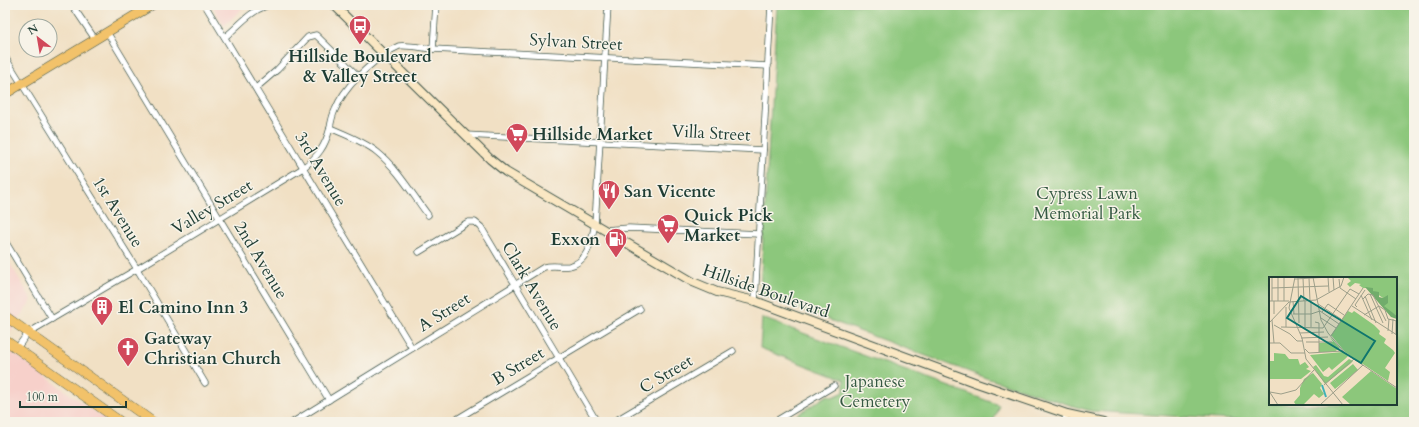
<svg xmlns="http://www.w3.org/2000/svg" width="1419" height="427" font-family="Cardo,serif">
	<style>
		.built { fill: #f7d0ca }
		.green { fill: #8cc77b; stroke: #568258; fill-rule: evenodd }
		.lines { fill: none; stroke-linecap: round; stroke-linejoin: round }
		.street-casing { stroke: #3e554a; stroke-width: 7 }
		.secondary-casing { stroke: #3e554a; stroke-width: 10 }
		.primary-casing { stroke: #3e554a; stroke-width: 10 }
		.street { stroke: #fff; stroke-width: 5.5 }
		.secondary { stroke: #fae7c3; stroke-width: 8 }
		.primary { stroke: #f2c26a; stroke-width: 9 }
		.labels { text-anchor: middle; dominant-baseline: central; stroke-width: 3; stroke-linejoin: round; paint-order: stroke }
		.street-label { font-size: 17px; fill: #1f3d34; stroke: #f7f3e8 }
		.poi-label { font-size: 17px; font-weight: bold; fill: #1f3d34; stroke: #f7f3e8; text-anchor: start }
		.park-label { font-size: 17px; fill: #355942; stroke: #f7f3e8 }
		.inset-river { fill: none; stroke: #40b1b7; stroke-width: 2 }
		.inset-road { fill: none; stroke: #9d9f8a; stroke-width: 1 }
		.view { fill: #0f766e; fill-opacity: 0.15; stroke: #0f766e; stroke-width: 2 }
		.inset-edge { fill: none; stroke: #1f3d34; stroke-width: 2 }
	</style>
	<rect width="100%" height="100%" fill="#f7f3e8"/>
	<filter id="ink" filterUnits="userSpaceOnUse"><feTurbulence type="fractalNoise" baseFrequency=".025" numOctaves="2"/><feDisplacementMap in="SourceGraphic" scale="8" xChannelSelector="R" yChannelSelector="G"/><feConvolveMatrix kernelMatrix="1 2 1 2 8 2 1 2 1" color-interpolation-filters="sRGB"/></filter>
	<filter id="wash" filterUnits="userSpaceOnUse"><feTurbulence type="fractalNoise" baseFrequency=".012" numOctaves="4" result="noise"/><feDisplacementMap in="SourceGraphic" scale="16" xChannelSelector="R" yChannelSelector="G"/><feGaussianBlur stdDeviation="0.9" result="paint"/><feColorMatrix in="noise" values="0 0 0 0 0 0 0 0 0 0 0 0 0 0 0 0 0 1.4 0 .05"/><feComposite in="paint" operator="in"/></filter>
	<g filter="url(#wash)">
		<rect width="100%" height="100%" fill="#f1e0c4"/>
		<g class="built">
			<path d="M212 5H246L224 26Z"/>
			<path d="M5 255 32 300 5 339Z"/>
			<path d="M5 347 96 413 109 422H5V396L7 395 5 391Z"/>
		</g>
		<g class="green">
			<path d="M777 5H1414V422H1265L1091 411 1073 406 983 377 762 295 760 291ZM1270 278H1396V404H1270Z"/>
			<path d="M762 318 999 405 993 422H786L828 395 833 397 844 392V380L760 348Z"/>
		</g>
	</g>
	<g filter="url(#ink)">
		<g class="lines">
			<g class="street-casing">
				<g id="street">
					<path d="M72 5 95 39"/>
					<path d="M205 5 412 348"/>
					<path d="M107 32 329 400"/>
					<path d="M225 37C239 26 249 12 266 6"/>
					<path d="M433 49 436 5"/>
					<path d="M5 57 137 269 205 383"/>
					<path d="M256 88 277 70 308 37 316 35 359 77"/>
					<path d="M330 128C346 135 363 141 377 152 396 167 413 195 428 215"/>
					<path d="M465 135 763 150"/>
					<path d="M605 230 629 228 759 234"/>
					<path d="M5 241 52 319"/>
					<path d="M419 252 468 222H475L481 227 597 422"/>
					<path d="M755 301 771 5"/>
					<path d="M17 348 28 333 137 269 303 168C318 156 325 147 330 128 331 122 332 116 335 110 344 87 370 63 391 50 393 49 397 47 399 46 408 45 423 48 433 49L768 66"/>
					<path d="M293 422 544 267C552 265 560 267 569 266 589 262 591 240 595 224L608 5"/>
					<path d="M452 422 640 309"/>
					<path d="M613 422 733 351"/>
					<path d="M774 422 834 386"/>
					<path d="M1064 422 1067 414"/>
				</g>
			</g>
			<g class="secondary-casing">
				<path id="secondary" d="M334 5 490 159 506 172 693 282 717 292 755 301 974 382 1067 414 1103 422"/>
			</g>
			<g class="primary-casing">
				<g id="primary">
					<path d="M5 94 152 5"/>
					<path d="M5 316 153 422"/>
					<path d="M5 340 121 422"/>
				</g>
			</g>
			<use href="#street" class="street"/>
			<use href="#secondary" class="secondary"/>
			<use href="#primary" class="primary"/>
		</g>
	</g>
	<defs>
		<g id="bus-pin" transform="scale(1.15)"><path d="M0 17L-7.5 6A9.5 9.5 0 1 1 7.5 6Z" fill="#d1495b" stroke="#f7f3e8"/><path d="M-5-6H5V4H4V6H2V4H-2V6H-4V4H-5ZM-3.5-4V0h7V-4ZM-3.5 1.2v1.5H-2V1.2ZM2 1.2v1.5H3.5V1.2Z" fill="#fff"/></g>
		<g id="supermarket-pin" transform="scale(1.15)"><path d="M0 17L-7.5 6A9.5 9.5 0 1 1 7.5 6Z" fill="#d1495b" stroke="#f7f3e8"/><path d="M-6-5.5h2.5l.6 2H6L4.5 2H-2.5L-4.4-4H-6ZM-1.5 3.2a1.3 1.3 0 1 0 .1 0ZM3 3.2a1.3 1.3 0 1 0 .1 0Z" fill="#fff"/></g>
		<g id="restaurant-pin" transform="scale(1.15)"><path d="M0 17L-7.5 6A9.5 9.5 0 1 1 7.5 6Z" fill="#d1495b" stroke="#f7f3e8"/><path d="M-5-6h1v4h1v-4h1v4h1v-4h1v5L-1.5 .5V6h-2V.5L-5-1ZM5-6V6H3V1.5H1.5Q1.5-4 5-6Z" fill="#fff"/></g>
		<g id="fuel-pin" transform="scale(1.15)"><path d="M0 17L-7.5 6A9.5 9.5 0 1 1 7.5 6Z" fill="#d1495b" stroke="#f7f3e8"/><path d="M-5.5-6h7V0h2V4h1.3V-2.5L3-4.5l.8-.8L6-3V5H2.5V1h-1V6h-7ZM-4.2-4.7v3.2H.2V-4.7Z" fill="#fff"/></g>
		<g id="building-pin" transform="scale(1.15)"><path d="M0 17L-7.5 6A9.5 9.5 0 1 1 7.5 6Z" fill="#d1495b" stroke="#f7f3e8"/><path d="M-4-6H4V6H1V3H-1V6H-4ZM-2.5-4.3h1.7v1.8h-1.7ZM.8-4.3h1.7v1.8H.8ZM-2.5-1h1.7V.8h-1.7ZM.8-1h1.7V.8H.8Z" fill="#fff"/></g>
		<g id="church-pin" transform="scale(1.15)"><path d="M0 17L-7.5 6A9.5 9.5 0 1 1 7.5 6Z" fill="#d1495b" stroke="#f7f3e8"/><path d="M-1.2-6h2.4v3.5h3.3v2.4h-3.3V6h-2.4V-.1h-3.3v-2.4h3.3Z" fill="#fff"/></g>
	</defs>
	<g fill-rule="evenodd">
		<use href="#bus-pin" x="360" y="26"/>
		<use href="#supermarket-pin" x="517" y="134"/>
		<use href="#restaurant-pin" x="609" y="191"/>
		<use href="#supermarket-pin" x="668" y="225"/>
		<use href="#fuel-pin" x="616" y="239"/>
		<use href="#building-pin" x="102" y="307"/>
		<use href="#church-pin" x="128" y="348"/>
	</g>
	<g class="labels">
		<g class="street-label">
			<text transform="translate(576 42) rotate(3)">Sylvan Street</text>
			<text transform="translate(711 133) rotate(3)">Villa Street</text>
			<text transform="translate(321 169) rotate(59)">3rd Avenue</text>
			<text transform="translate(212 207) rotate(-31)">Valley Street</text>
			<text transform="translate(118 212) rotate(58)">1st Avenue</text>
			<text transform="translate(261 260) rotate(59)">2nd Avenue</text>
			<text transform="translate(532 286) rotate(59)">Clark Avenue</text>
			<text transform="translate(766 291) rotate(19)">Hillside Boulevard</text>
			<text transform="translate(444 312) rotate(-32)">A Street</text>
			<text transform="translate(518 366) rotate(-31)">B Street</text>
			<text transform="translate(666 374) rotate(-31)">C Street</text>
		</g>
		<g class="poi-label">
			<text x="360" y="56" text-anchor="middle">Hillside Boulevard<tspan x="360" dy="20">&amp; Valley Street</tspan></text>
			<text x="532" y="134">Hillside Market</text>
			<text x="624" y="191">San Vicente</text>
			<text x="684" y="215">Quick Pick<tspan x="684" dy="20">Market</tspan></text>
			<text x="600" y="239" text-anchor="end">Exxon</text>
			<text x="118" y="307">El Camino Inn 3</text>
			<text x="144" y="338">Gateway<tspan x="144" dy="20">Christian Church</tspan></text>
		</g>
		<g class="park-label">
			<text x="1087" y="193">Cypress Lawn<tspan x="1087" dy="20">Memorial Park</tspan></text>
			<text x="875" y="381">Japanese<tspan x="875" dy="20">Cemetery</tspan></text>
		</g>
	</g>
	<g transform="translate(1269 277)">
		<rect width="128" height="128" fill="#f1e0c4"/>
		<path d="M78 0H128V39L117 32 113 27 114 21 104 14V11H94L90 8 92 7 86 6 81 10 78 7 82 4ZM79 34 83 36 85 34 105 48 111 54 110 57 117 62 115 66 124 73 126 76 116 91 121 95 119 104 76 75 62 58ZM61 60 71 71 65 75H50V66L64 65ZM74 75 79 79 76 82 63 93 60 90 54 95 41 78ZM5 76 16 77 20 82H29L31 88 36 85 40 90 37 92 42 94 32 102H0V84H5ZM80 82 84 84 81 87 56 107 44 90 47 88 55 99 59 100ZM84 87 89 93 66 112 61 106ZM102 94 128 112V128H82L73 120ZM44 96 53 107 51 111 55 117 50 121 45 117 34 128H27L25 125 31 118V111L35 102Z" fill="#8cc77b"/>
		<path d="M96 10 104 11V14L110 15V20L114 21 119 18V26L115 29 128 39V42L122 40Z" fill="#71ac6b"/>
		<path class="inset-river" d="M53 108 57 120"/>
		<path class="inset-road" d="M3 0V24M9 0V24M15 0V24M26 0 20 31 33 61 37 82 74 128M44 0 52 43 59 56 76 76 128 111M59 0 60 15M64 0 65 13M29 1 30 46M34 1 35 24M40 1 41 24M26 2 61 0M70 2 71 11 87 22M3 11 59 9M101 17 114 46M92 18 103 43M96 19 107 46M94 22 99 17 104 18 117 44M0 24H20M5 24V37M24 24 25 37M36 24V50M42 24V50M49 27 72 42M83 29 128 58M17 30V50M88 30 86 28 96 13M53 35 59 27 75 38M24 37H42L51 34 70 47M95 38 110 29 116 33 119 42 128 44M52 41 67 51M3 43 5 66M46 45 50 46V75M0 46 20 25 47 23 72 9 75 0M5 48 21 57 28 64H33M12 50 54 51 81 12 90 17M119 54 120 42M31 56 55 55M123 57 124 42M127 58V44M62 59 94 11M32 61 59 60M37 65H63M0 66H11L22 76H36M36 72 40 76 74 74M55 108 85 82M0 114 9 128M1 115 12 117 27 113 45 93M51 128 94 88"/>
		<path class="view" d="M32 19 106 64 92 86 18 41Z"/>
		<rect width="128" height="128" class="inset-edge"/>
	</g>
	<rect width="1419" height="427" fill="none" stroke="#f7f3e8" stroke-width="20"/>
	<g transform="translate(38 38) rotate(329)"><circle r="19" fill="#f7f3e8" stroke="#a1aaa0"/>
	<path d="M0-3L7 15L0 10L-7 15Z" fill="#d1495b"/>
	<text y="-6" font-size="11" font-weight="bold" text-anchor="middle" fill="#1f3d34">N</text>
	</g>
	<path d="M20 401v6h106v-6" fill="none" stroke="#1f3d34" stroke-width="2"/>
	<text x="26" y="401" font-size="12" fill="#1f3d34" stroke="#f7f3e8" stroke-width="3" paint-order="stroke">100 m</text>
</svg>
